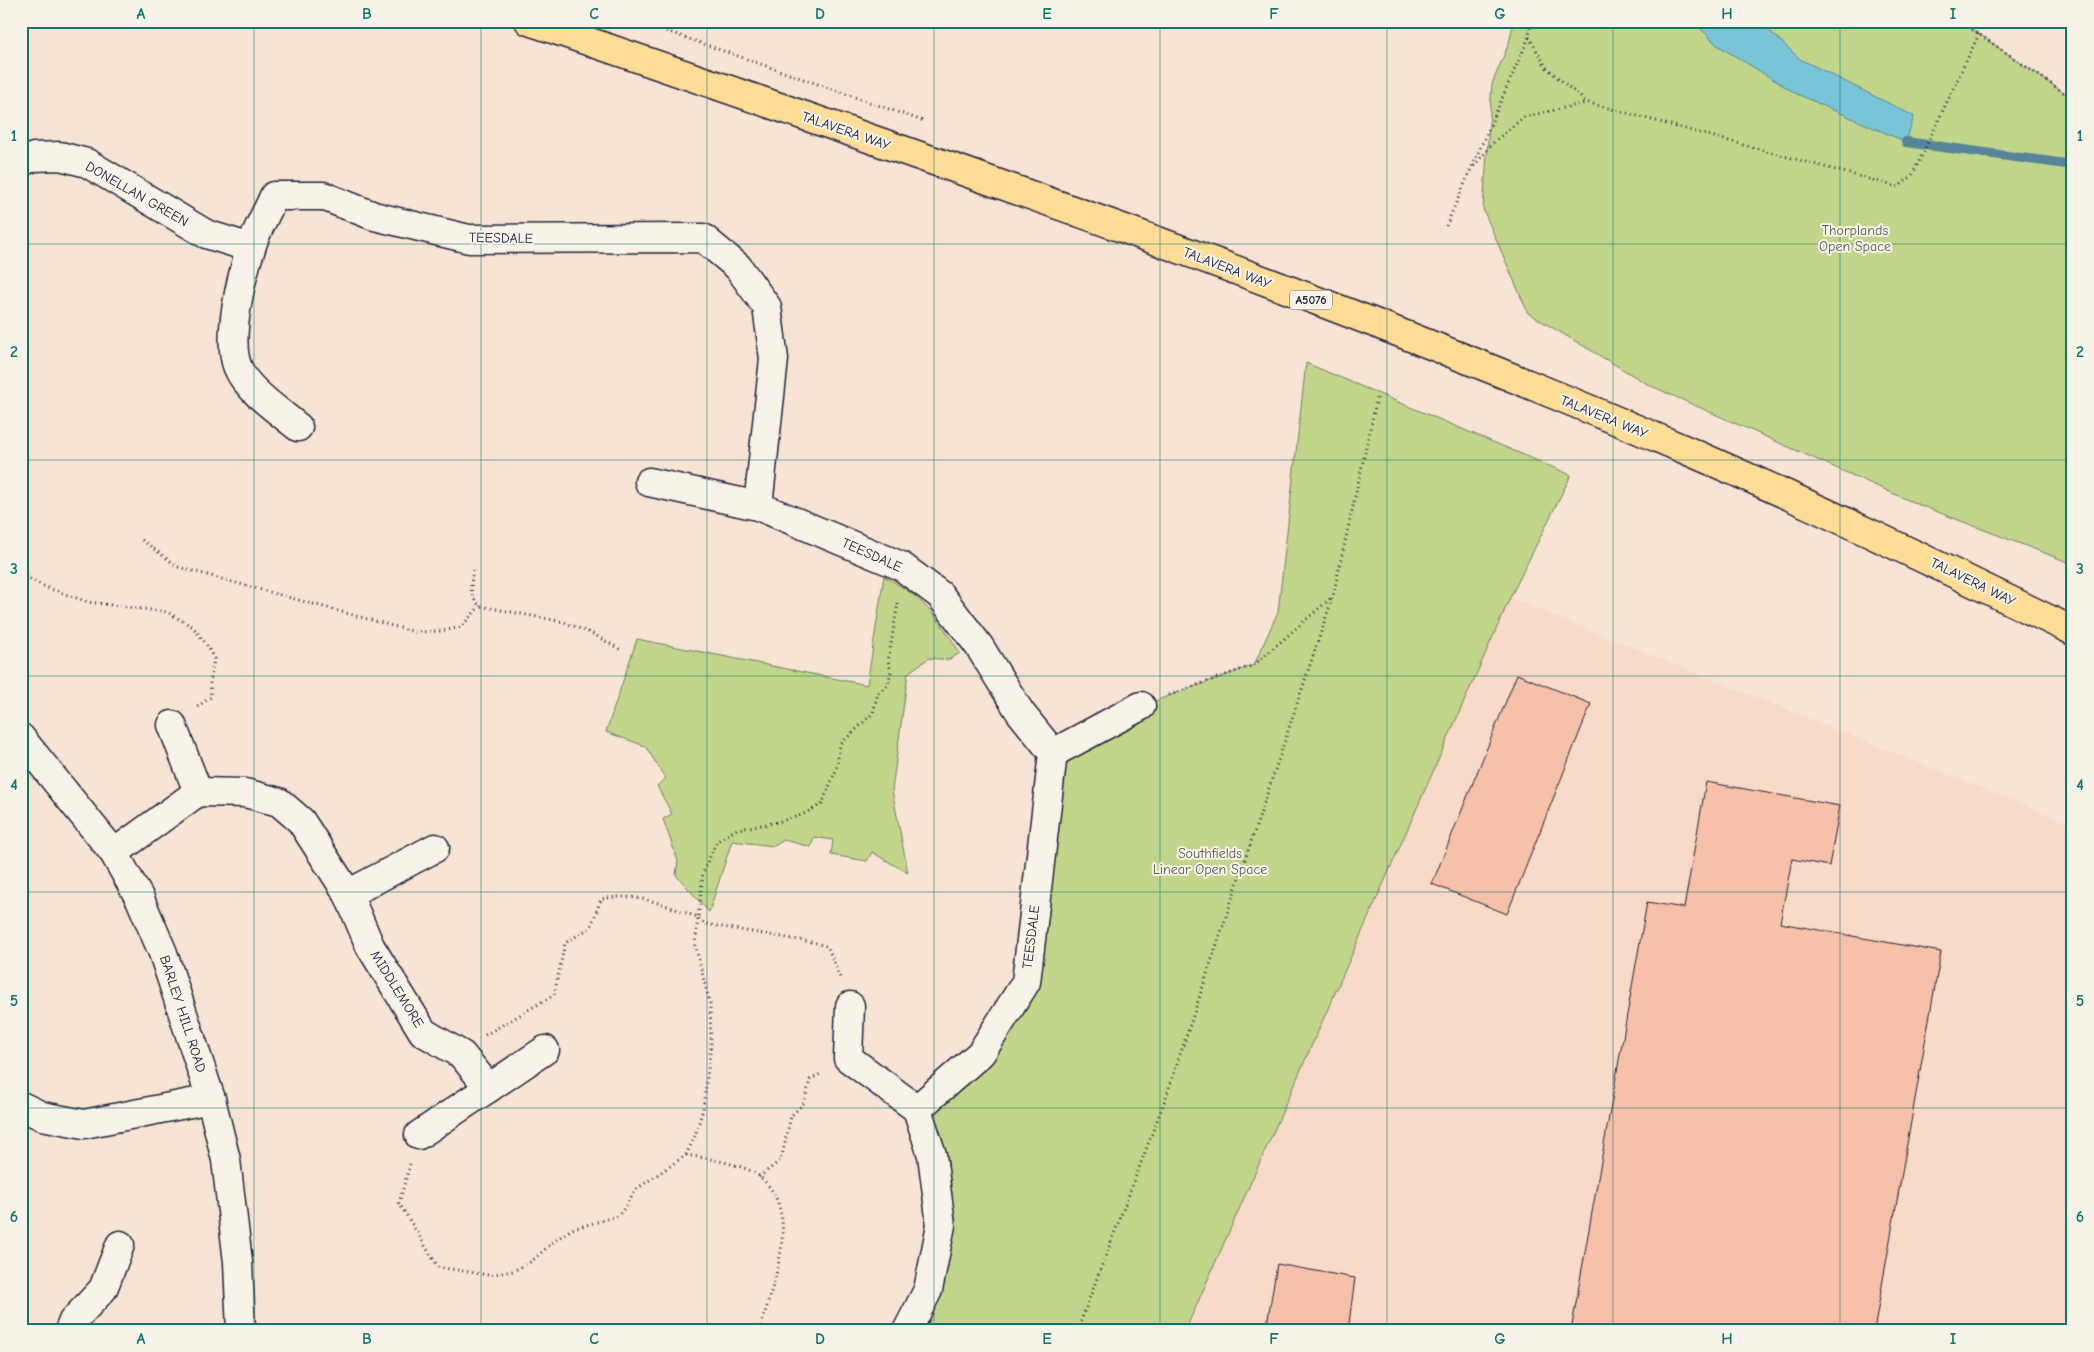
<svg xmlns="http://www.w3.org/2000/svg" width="2094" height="1352" font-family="'Comic Neue',sans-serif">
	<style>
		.built { fill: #f7dac8 }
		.green { fill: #c2d68b; stroke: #727c63 }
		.water { fill: #79c5d8; stroke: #568499 }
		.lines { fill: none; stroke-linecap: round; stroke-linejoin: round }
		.stream { stroke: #568499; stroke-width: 10 }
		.building { fill: #f6c1a8; stroke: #22223b }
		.minor-casing { stroke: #22223b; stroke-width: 31 }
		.major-casing { stroke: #22223b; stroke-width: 31 }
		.path { stroke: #22223b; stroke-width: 3; stroke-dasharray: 1 4; stroke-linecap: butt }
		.minor { stroke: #f7f3e8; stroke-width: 28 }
		.major { stroke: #fedd96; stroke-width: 28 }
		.grid { fill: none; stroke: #0f766e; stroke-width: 1; stroke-opacity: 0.55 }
		.labels { text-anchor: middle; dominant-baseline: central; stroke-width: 4; stroke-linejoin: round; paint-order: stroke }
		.shield { fill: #f7f3e8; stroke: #62616f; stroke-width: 1 }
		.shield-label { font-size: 12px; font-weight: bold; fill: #22223b }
		.street-label { font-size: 14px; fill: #22223b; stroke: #f7f3e8 }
		.park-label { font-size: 14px; fill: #525853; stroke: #f7f3e8 }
		.neatline { fill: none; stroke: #0f766e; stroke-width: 2 }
		.grid-label { font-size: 16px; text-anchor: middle; font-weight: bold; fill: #0f766e }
	</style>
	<rect width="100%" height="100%" fill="#f7e4d5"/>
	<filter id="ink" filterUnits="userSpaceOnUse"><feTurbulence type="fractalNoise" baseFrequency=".02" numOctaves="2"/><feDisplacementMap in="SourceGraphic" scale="10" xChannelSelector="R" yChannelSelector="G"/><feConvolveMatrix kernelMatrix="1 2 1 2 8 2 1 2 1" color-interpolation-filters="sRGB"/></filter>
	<g filter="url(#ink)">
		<path class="built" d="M1510 598 2073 825V1331H1185Z"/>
		<g class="green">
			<path d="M1514 21H1960L2073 99V564L1917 504 1649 385 1528 313 1483 209 1492 84 1509 43Z"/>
			<path d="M1306 363 1571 475 1510 598 1185 1331H907L941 1225 917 1109 1026 982 1053 753 1141 706 1254 665 1278 612Z"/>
			<path d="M884 576C925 600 935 613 960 653L948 660 929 658 908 673 892 790 908 873 872 852 867 861 831 855 833 840 814 837 811 847 784 840 774 846 732 841 709 912 676 875 678 861 663 819 672 814 657 786 666 778 645 746 606 732 637 639 867 685Z"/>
		</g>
		<path class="water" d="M1693 21H1759L1800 59 1914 116 1906 142 1797 94 1717 45Z"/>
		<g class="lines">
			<path class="stream" d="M1906 142 2073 165"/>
		</g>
		<g class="building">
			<path d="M1517 674 1591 704 1507 914 1432 884Z"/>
			<path d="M1706 782 1840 806 1829 866 1792 859 1780 923 1941 952 1874 1331H1571L1647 902 1684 908Z"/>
			<path d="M1277 1264 1355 1278 1348 1331H1266Z"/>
		</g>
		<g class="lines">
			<g class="minor-casing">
				<g id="minor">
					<path d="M21 162 34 157 60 156 87 163 206 234 251 248"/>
					<path d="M298 427C280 412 247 390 238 368 226 341 241 277 251 248 256 230 267 213 274 196H323L374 216 469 239 703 238 738 267 767 307 774 359 758 506 901 566 940 595 979 646 1020 712 1053 753 1026 982 981 1053 917 1109"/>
					<path d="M649 482 758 506"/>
					<path d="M172 725 198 792"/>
					<path d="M21 738 114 853 140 899 163 953 211 1099 226 1160 238 1262 241 1331"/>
					<path d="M1053 753 1141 706"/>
					<path d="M114 853 198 792 245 793 279 802 301 821 348 894 370 946 423 1032 462 1055 489 1088"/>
					<path d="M348 894 435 848"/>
					<path d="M850 1006 848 1058 917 1109 932 1155 941 1225 928 1290 907 1331"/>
					<path d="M21 1106 42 1116 84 1124 211 1099"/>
					<path d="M419 1135 545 1050"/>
					<path d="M69 1331 73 1321 103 1289 120 1245"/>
				</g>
			</g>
			<g class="major-casing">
				<path id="major" d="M529 21C921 155 1314 289 1695 454 1822 509 1948 570 2073 631"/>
			</g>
			<g class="path">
				<path d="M638 21 923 121"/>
				<path d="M1960 21 2073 99"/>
				<path d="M1529 37 1546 67 1586 102 1898 187 1912 176 1979 34"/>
				<path d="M1474 166 1494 142 1524 117 1586 103"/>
				<path d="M1446 226 1529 37 1531 21"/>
				<path d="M142 540 178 567 415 632 443 631 461 627 480 606"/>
				<path d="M473 570C471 585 468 594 480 606L564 622 595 635 621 650"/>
				<path d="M21 574 45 587 88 602 167 612 193 627 206 644 214 659 210 682 211 697 197 707"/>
				<path d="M1169 695 1254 665 1332 597"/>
				<path d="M485 1035 554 995 565 943 591 927 601 899C640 892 662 905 698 917L705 924 817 943 828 947 840 978"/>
				<path d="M686 1155C706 1158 744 1164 759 1176 805 1215 771 1284 760 1331"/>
				<path d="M410 1164 399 1203 438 1267 488 1275 513 1271 532 1261 553 1242 572 1229 618 1216 626 1206 635 1190 686 1155 695 1136 703 1109 711 1045 710 1004 695 945 703 873 716 842 737 829 774 823 802 815 822 804 836 770 840 745 873 713 878 693 888 685 891 671 888 661 898 603"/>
				<path d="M759 1177 781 1160 791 1116 804 1103 810 1080 822 1073"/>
				<path d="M1077 1331 1166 1097 1333 596 1377 398"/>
			</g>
			<use href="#minor" class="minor"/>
			<use href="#major" class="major"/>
		</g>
	</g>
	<path class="grid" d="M254 21V1331M481 21V1331M707 21V1331M934 21V1331M1160 21V1331M1387 21V1331M1613 21V1331M1840 21V1331M21 244H2073M21 460H2073M21 676H2073M21 892H2073M21 1108H2073"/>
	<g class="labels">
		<rect class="shield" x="1290" y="290.5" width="42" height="19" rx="4"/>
		<g class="shield-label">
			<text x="1311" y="300">A5076</text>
		</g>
		<g class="street-label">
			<text transform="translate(846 131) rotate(19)">TALAVERA WAY</text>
			<text transform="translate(137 194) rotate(30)">DONELLAN GREEN</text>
			<text transform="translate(501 238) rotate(1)">TEESDALE</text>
			<text transform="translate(1227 268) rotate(21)">TALAVERA WAY</text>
			<text transform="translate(1604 417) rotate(22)">TALAVERA WAY</text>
			<text transform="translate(872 555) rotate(24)">TEESDALE</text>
			<text transform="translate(1973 582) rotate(26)">TALAVERA WAY</text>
			<text transform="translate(1031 937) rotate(-83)">TEESDALE</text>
			<text transform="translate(397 989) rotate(58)">MIDDLEMORE</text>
			<text transform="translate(183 1014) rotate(72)">BARLEY HILL ROAD</text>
		</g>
		<g class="park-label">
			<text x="1855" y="230">Thorplands<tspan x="1855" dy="16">Open Space</tspan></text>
			<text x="1210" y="853">Southfields<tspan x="1210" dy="16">Linear Open Space</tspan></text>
		</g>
	</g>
	<rect width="2094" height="1352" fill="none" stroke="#f7f3e8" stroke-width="55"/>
	<rect x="28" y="28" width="2038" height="1296" class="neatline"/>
	<g class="grid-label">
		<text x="141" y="19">A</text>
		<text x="367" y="19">B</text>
		<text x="594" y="19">C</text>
		<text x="820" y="19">D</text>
		<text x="1047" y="19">E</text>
		<text x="1274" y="19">F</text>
		<text x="1500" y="19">G</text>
		<text x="1727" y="19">H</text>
		<text x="1953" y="19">I</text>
		<text x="14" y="141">1</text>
		<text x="2080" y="141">1</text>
		<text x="14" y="357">2</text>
		<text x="2080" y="357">2</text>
		<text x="14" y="574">3</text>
		<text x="2080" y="574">3</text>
		<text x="14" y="790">4</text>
		<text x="2080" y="790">4</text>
		<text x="14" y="1006">5</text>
		<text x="2080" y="1006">5</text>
		<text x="14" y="1222">6</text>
		<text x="2080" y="1222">6</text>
		<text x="141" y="1344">A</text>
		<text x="367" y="1344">B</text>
		<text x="594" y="1344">C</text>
		<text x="820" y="1344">D</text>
		<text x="1047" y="1344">E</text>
		<text x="1274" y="1344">F</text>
		<text x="1500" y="1344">G</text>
		<text x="1727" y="1344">H</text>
		<text x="1953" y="1344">I</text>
	</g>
</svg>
